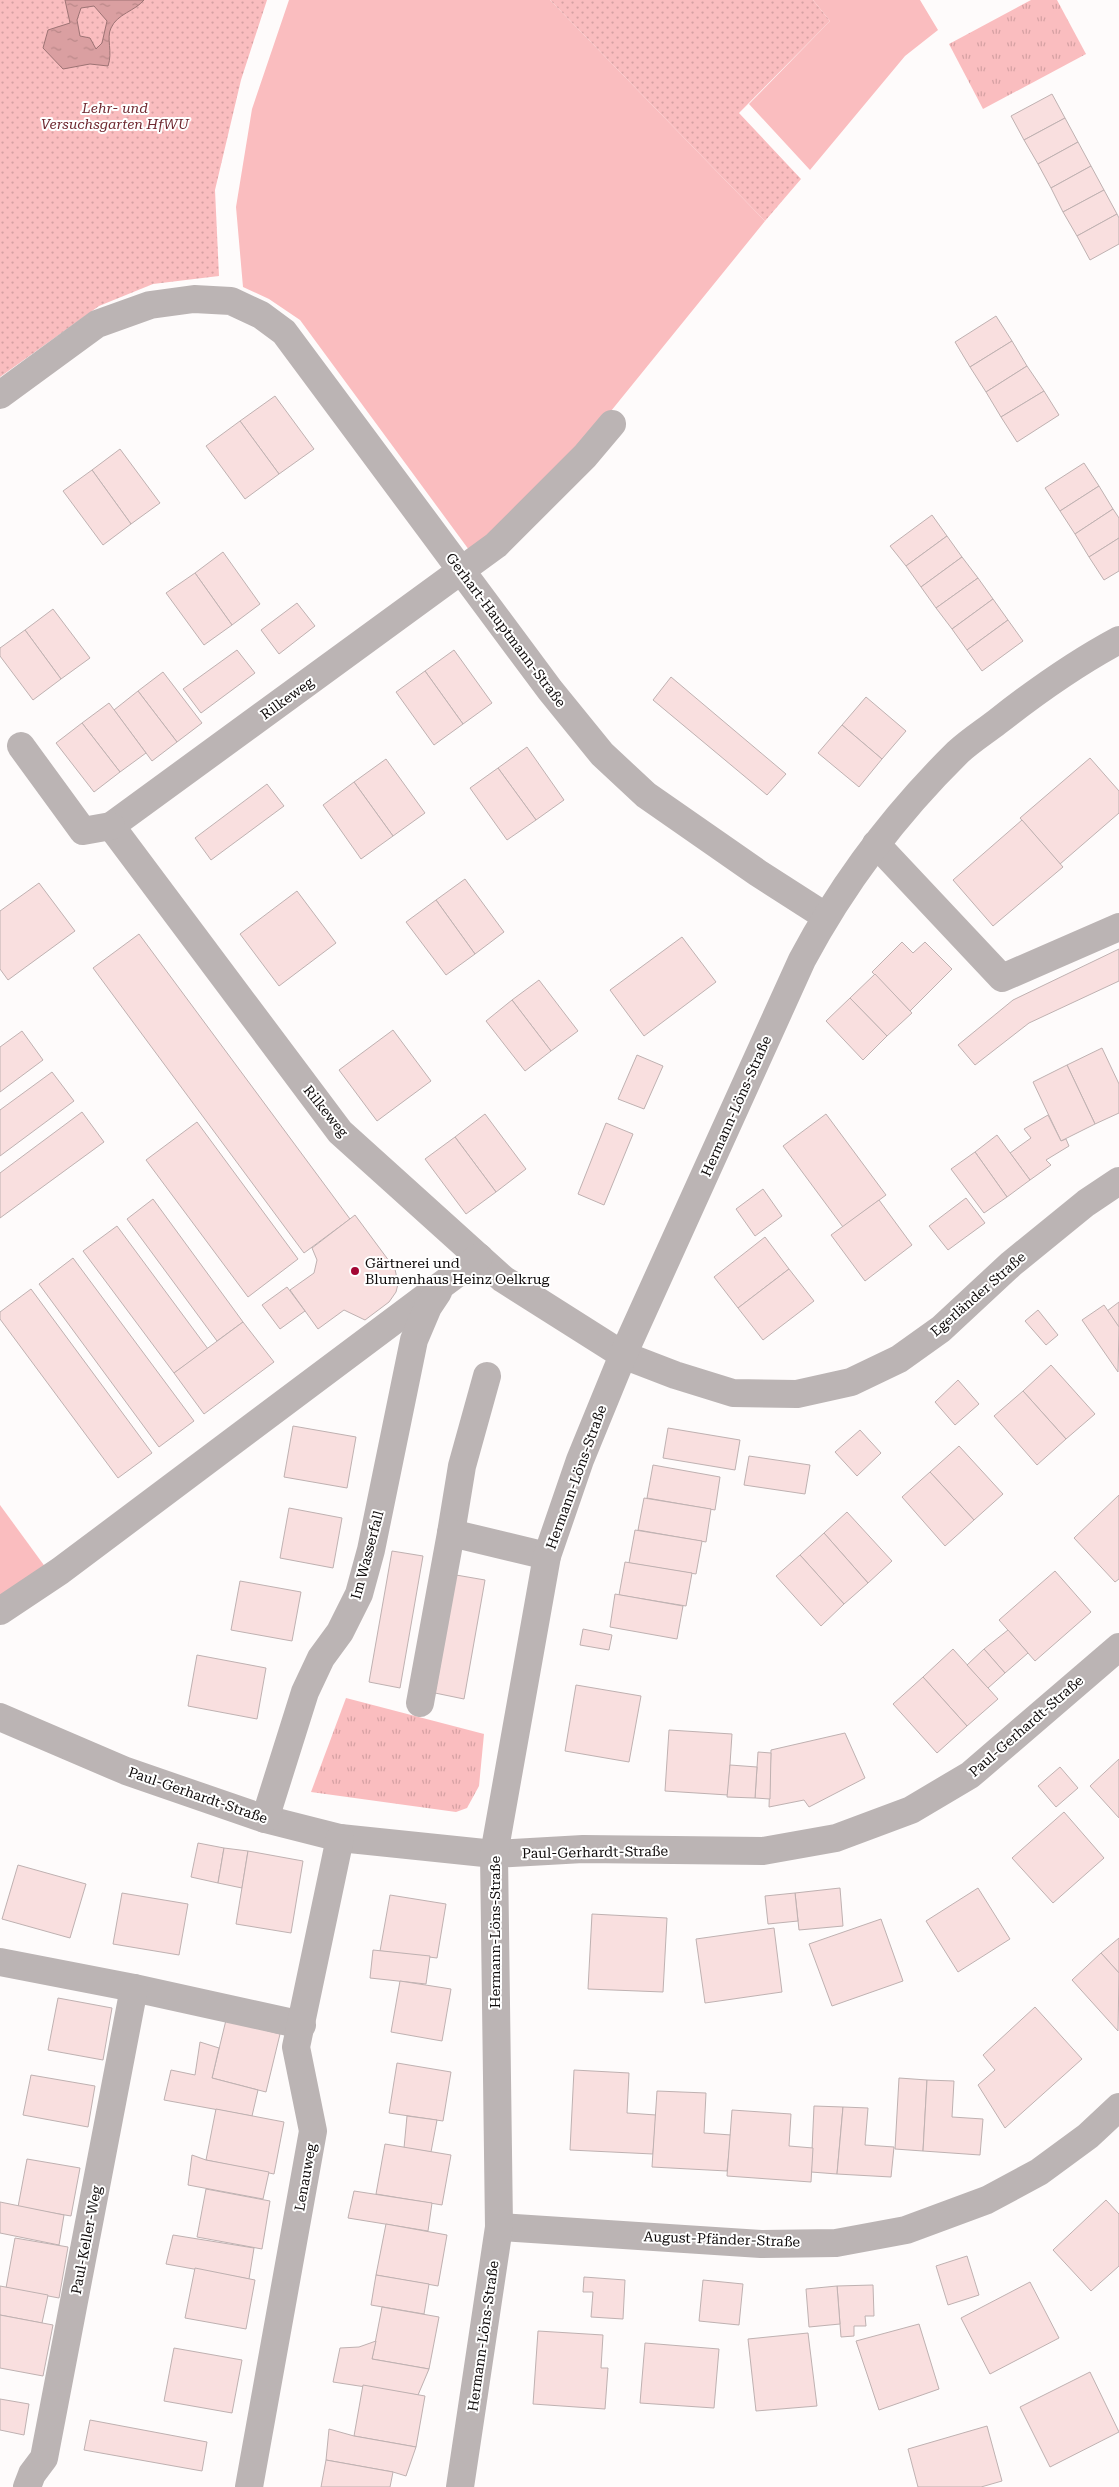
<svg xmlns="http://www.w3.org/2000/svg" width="1119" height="2487" font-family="'Roboto Serif',serif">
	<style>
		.grass { fill: #fabdbf }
		.park { fill: url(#park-tufts) }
		.garden { fill: url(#garden-dots) }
		.water { fill: url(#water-ripples); stroke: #9d7374; fill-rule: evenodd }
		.building { fill: #f9dfdf; stroke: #bfb1b1 }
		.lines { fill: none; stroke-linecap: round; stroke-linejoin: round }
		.minor { stroke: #bbb4b4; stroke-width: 28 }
		.poi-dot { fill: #a30633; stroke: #fff; stroke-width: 2 }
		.labels { text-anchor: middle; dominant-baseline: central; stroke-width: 4; stroke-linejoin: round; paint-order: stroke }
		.park-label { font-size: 14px; font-style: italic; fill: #6f2830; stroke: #fff }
		.street-label { font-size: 14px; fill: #0f0b0b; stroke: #fff }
		.poi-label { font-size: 14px; fill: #0f0b0b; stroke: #fff; text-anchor: start }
	</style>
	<defs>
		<pattern id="park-tufts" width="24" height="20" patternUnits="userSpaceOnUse" patternTransform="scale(1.25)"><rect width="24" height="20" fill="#fabdbf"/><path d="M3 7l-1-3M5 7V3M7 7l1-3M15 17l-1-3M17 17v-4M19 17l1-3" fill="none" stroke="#d5a1a3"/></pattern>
		<pattern id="garden-dots" width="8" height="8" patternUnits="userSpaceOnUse" patternTransform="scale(1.25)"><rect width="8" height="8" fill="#fabdbf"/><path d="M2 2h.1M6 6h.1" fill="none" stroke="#d5a1a3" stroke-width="1.8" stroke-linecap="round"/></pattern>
		<pattern id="water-ripples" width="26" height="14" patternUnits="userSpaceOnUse" patternTransform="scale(1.25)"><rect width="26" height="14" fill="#da9fa1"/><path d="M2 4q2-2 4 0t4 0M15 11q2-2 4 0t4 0" fill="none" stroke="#ba8889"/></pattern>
	</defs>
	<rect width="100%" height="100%" fill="#fefbfb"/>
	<g class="grass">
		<path d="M289 0H550L765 221 581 448 472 554 300 320 269 299 243 287 236 207 252 109Z"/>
		<path d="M813 0H920L938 30 905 56 810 170 749 104 830 21Z"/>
		<path d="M0 1505 46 1568 0 1598Z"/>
	</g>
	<g class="park">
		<path d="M1031 0H1057L1086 54 983 109 949 44Z"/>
		<path d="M346 1698 484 1734 479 1786 467 1808 456 1812 311 1792Z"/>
	</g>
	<g class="garden">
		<path d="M0 0H267L241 80 215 190 219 276 153 284 99 306 0 377Z"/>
		<path d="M550 0H813L830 21 739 113 801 179 765 221Z"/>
	</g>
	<path class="water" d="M65 0H144C135 11 117 14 111 28 106 38 113 52 108 66L90 64 63 69 43 48 48 30 70 23ZM94 6 107 21 102 43 96 49 90 38 80 36 77 20 81 8Z"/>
	<g class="building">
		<path d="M1052 94 1065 118 1024 140 1011 116Z"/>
		<path d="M1065 118 1078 142 1038 164 1024 140Z"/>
		<path d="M1078 142 1091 166 1051 188 1038 164Z"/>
		<path d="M1091 166 1104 190 1063 212 1051 188Z"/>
		<path d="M1104 190 1117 214 1077 236 1063 212Z"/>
		<path d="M1117 214 1119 218V244L1090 260 1077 236Z"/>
		<path d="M996 316 1012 341 970 367 955 342Z"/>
		<path d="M1012 341 1027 366 986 392 970 367Z"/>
		<path d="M1027 366 1044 391 1001 417 986 392Z"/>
		<path d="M1044 391 1059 415 1017 442 1001 417Z"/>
		<path d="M275 396 314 449 279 474 240 421Z"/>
		<path d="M240 421 279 474 245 499 206 446Z"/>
		<path d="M120 449 160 503 131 524 92 470Z"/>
		<path d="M1084 463 1099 486 1060 511 1045 488Z"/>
		<path d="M92 470 131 524 103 545 63 491Z"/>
		<path d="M1099 486 1113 509 1075 534 1060 511Z"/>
		<path d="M1113 509 1119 518V538L1089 557 1075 534Z"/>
		<path d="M932 515 947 536 906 566 890 546Z"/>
		<path d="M947 536 962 557 921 587 906 566Z"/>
		<path d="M1119 538V571L1104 580 1089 557Z"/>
		<path d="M223 552 260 604 232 625 195 573Z"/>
		<path d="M962 557 978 578 936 608 921 587Z"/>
		<path d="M195 573 232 625 204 645 166 593Z"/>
		<path d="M978 578 993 599 952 629 936 608Z"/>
		<path d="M993 599 1008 620 967 650 952 629Z"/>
		<path d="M297 603 315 626 279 654 261 630Z"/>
		<path d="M53 609 90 658 61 679 25 630Z"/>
		<path d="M1008 620 1023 641 982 671 967 650Z"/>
		<path d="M25 630 61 679 33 700 0 656V648Z"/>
		<path d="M237 650 255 673 201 713 183 689Z"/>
		<path d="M454 650 492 703 463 724 425 671Z"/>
		<path d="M425 671 463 724 434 745 396 692Z"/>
		<path d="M163 672 202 723 177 742 138 691Z"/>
		<path d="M671 677 786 774 767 795 653 700Z"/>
		<path d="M138 691 177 742 152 761 114 710Z"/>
		<path d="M866 697 906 731 882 759 842 725Z"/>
		<path d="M109 703 146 753 120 772 82 723Z"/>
		<path d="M82 723 120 772 94 792 56 743Z"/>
		<path d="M842 725 882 759 859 787 818 753Z"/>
		<path d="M527 747 564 800 536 820 498 768Z"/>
		<path d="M1090 758 1119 791V813L1060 864 1020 818Z"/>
		<path d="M386 759 425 813 393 836 354 782Z"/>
		<path d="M498 768 536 820 507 840 470 788Z"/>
		<path d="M354 782 393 836 361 859 323 805Z"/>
		<path d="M267 784 284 806 211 860 195 838Z"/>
		<path d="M1022 820 1063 867 993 926 953 880Z"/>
		<path d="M465 879 504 932 475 954 436 900Z"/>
		<path d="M39 883 75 931 8 980 0 969V911Z"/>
		<path d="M297 891 336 943 279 986 240 934Z"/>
		<path d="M436 900 475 954 446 975 406 922Z"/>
		<path d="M139 934 350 1219 304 1253 93 968Z"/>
		<path d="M682 937 716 982 644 1036 610 990Z"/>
		<path d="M902 942 913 953 925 942 952 969 910 1011 872 972Z"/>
		<path d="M1119 949V981L1029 1023 975 1065 958 1045 1013 1000Z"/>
		<path d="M875 974 912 1013 887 1036 850 998Z"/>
		<path d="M539 980 578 1031 551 1051 512 1000Z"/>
		<path d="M850 998 887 1036 863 1060 826 1021Z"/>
		<path d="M512 1000 551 1051 525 1071 486 1021Z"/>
		<path d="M393 1030 431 1081 377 1121 339 1070Z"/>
		<path d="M22 1031 43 1060 0 1092V1047Z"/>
		<path d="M1102 1048 1119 1084V1113L1095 1124 1067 1065Z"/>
		<path d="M637 1055 663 1066 644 1109 618 1099Z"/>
		<path d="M1067 1065 1095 1124 1061 1141 1033 1082Z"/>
		<path d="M52 1072 74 1101 0 1156V1110Z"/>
		<path d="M82 1112 104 1142 0 1218V1173Z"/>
		<path d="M485 1114 526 1169 496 1192 455 1137Z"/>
		<path d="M826 1114 886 1195 843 1227 783 1146Z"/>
		<path d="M1048 1115 1061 1141 1066 1139 1069 1146 1046 1160 1051 1165 1030 1180 1010 1153 1031 1138 1024 1129Z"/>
		<path d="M197 1122 298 1259 248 1297 146 1160Z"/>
		<path d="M606 1123 633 1134 604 1205 578 1194Z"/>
		<path d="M997 1135 1030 1180 1007 1197 975 1152Z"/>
		<path d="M455 1137 496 1192 466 1214 425 1159Z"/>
		<path d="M975 1152 1007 1197 984 1213 951 1169Z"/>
		<path d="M763 1189 782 1216 755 1236 736 1209Z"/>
		<path d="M966 1198 985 1223 948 1250 929 1226Z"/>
		<path d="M153 1199 243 1322 217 1341 127 1219Z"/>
		<path d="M879 1200 912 1245 865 1281 831 1235Z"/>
		<path d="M355 1215 395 1269 398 1284 396 1292 389 1302 365 1320 344 1310 318 1329 290 1290 314 1273 317 1260 312 1248Z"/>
		<path d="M117 1226 208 1349 174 1373 83 1251Z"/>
		<path d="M765 1237 789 1269 738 1308 714 1277Z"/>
		<path d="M73 1258 194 1421 159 1447 39 1284Z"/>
		<path d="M789 1269 814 1301 763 1340 738 1308Z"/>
		<path d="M287 1287 305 1311 280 1329 262 1305Z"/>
		<path d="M31 1289 152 1453 118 1478 0 1319V1312Z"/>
		<path d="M1119 1302V1327L1107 1311Z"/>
		<path d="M1104 1305 1119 1327 1118 1372 1082 1320Z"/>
		<path d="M1038 1310 1058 1335 1046 1345 1025 1321Z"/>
		<path d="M243 1322 274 1362 204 1414 174 1373Z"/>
		<path d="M1051 1365 1095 1414 1066 1439 1023 1391Z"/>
		<path d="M958 1380 979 1404 955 1425 935 1402Z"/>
		<path d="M1023 1391 1066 1439 1037 1465 994 1416Z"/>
		<path d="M293 1426 356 1437 347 1488 284 1477Z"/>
		<path d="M668 1428 740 1440 735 1470 663 1458Z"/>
		<path d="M860 1430 881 1453 857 1476 835 1452Z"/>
		<path d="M959 1446 1003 1494 974 1520 930 1472Z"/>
		<path d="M749 1456 810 1465 805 1494 744 1485Z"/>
		<path d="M653 1465 720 1477 715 1510 647 1498Z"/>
		<path d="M930 1472 974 1520 945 1546 902 1497Z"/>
		<path d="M1119 1495V1579L1115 1582 1074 1538Z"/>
		<path d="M644 1498 711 1509 706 1542 638 1530Z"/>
		<path d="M289 1508 342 1518 333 1568 280 1558Z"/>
		<path d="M847 1512 892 1561 868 1583 824 1533Z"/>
		<path d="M635 1530 702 1541 696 1574 629 1563Z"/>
		<path d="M824 1533 868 1583 844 1604 800 1555Z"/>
		<path d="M392 1551 423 1556 400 1688 369 1682Z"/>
		<path d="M800 1555 844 1604 821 1626 776 1576Z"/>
		<path d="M625 1562 692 1573 686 1606 619 1595Z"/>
		<path d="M1055 1571 1091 1612 1035 1661 999 1620Z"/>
		<path d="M456 1575 485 1580 464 1699 435 1693Z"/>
		<path d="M240 1581 301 1592 292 1641 231 1630Z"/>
		<path d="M615 1594 683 1606 677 1639 610 1627Z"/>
		<path d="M583 1629 612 1635 609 1650 580 1645Z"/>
		<path d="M1008 1630 1028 1653 1005 1673 984 1649Z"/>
		<path d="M953 1649 998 1699 967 1726 923 1677Z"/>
		<path d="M984 1649 1005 1673 988 1688 967 1665Z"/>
		<path d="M197 1655 266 1668 257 1719 188 1706Z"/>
		<path d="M923 1677 967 1726 937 1753 893 1704Z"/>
		<path d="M576 1685 641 1696 629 1762 565 1751Z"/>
		<path d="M669 1730 732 1734 728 1795 665 1791Z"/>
		<path d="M845 1733 865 1778 809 1807 804 1800 769 1807 771 1750Z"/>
		<path d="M758 1752 771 1753 770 1799 755 1798Z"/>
		<path d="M1119 1759V1818L1090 1786Z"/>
		<path d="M730 1765 757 1767 755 1798 727 1797Z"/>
		<path d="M1060 1767 1078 1788 1056 1807 1038 1786Z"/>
		<path d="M1064 1812 1104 1858 1053 1903 1012 1858Z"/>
		<path d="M198 1843 224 1848 218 1883 191 1877Z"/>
		<path d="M224 1848 248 1851 242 1888 218 1883Z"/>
		<path d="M248 1851 303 1861 291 1933 236 1924Z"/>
		<path d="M18 1865 86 1884 70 1938 2 1919Z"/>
		<path d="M840 1888 843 1926 799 1930 795 1893Z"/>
		<path d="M978 1888 1010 1939 958 1972 926 1921Z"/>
		<path d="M122 1893 188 1904 179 1955 113 1944Z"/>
		<path d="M795 1893 798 1921 768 1924 765 1896Z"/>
		<path d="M390 1895 446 1904 437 1958 380 1951Z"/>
		<path d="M592 1914 667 1918 663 1992 588 1989Z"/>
		<path d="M881 1919 903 1981 832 2006 809 1944Z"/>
		<path d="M774 1928 782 1992 705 2003 696 1939Z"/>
		<path d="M1119 1938V1973L1101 1953Z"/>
		<path d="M373 1950 430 1956 426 1984 370 1978Z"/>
		<path d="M1101 1953 1119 1973 1118 2031 1072 1980Z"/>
		<path d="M400 1981 451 1989 442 2041 391 2032Z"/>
		<path d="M58 1998 112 2008 103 2060 48 2050Z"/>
		<path d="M1035 2007 1082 2059 1005 2128 978 2085 995 2070 983 2055Z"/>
		<path d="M226 2020 280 2034 266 2092 212 2078Z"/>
		<path d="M200 2042 219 2048 212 2078 258 2090 252 2116 164 2100 171 2070 195 2075Z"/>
		<path d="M397 2063 451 2072 443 2121 389 2113Z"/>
		<path d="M574 2070 629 2073 627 2113 656 2115 653 2154 570 2150Z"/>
		<path d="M31 2075 95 2086 88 2127 23 2115Z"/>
		<path d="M899 2078 927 2080 923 2151 895 2149Z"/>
		<path d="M927 2080 954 2081 952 2117 983 2119 980 2155 923 2151Z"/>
		<path d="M657 2091 706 2093 704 2133 731 2135 727 2171 652 2167Z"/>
		<path d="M814 2106 843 2107 837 2174 811 2172Z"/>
		<path d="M843 2107 868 2108 865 2145 894 2147 891 2177 837 2174Z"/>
		<path d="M216 2109 284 2122 274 2174 206 2160Z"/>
		<path d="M732 2110 791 2114 789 2146 813 2148 811 2182 727 2176Z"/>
		<path d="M407 2116 437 2120 431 2152 404 2148Z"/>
		<path d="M385 2144 451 2155 442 2205 376 2194Z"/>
		<path d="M192 2155 206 2160 269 2172 263 2199 188 2185Z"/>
		<path d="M27 2159 80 2168 71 2216 18 2207Z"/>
		<path d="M206 2189 270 2201 262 2249 197 2237Z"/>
		<path d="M354 2191 432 2203 428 2231 348 2218Z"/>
		<path d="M1106 2200 1119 2214V2266L1091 2291 1053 2250Z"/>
		<path d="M0 2202 64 2215 59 2245 0 2233Z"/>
		<path d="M386 2224 447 2235 438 2286 376 2275Z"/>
		<path d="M173 2235 254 2248 249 2279 166 2264Z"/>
		<path d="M15 2238 68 2247 59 2298 6 2288Z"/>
		<path d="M967 2256 979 2295 948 2305 936 2266Z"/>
		<path d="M195 2268 255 2280 246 2329 185 2318Z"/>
		<path d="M376 2275 429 2284 424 2314 371 2305Z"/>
		<path d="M584 2277 625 2280 623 2319 591 2317 593 2292H583Z"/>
		<path d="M703 2280 743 2284 739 2325 699 2321Z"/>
		<path d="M1030 2282 1059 2338 990 2374 961 2318Z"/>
		<path d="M873 2285 874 2316H865L866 2326H854V2336L841 2337 837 2286Z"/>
		<path d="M0 2286 48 2295 42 2323 0 2315Z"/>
		<path d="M837 2286 840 2324 809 2327 806 2289Z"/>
		<path d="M382 2307 439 2317 429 2369 372 2359Z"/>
		<path d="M0 2315 53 2325 43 2376 0 2368Z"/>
		<path d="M919 2324 939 2389 879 2410 856 2341Z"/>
		<path d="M538 2331 603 2335 601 2368H608L605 2409 533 2404Z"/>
		<path d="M808 2333 817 2406 756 2411 748 2339Z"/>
		<path d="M376 2341 372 2359 429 2369 418 2395 333 2382 340 2348 359 2347Z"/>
		<path d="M645 2343 719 2349 714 2408 640 2403Z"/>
		<path d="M174 2348 242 2360 232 2413 164 2401Z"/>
		<path d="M1090 2372 1119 2432 1050 2467 1020 2407Z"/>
		<path d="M363 2385 425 2396 416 2447 354 2436Z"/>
		<path d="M0 2399 29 2404 24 2435 0 2430Z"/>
		<path d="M90 2420 207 2442 202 2471 84 2450Z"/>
		<path d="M987 2426 1002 2481 981 2487H918L908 2449Z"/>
		<path d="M329 2429 354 2436 416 2447 406 2476 393 2472 326 2460Z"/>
		<path d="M326 2460 393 2472 390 2487H321Z"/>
	</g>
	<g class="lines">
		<g class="minor">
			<path d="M0 395 97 324 150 305 194 299 231 301 261 315 284 332 550 690 602 754 646 795 758 873 825 916"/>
			<path d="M612 424 585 456 496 545 111 826 340 1132 503 1279 623 1355 675 1375 733 1393 797 1394 851 1382 899 1359 941 1329 1011 1264 1086 1203 1119 1181"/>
			<path d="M21 746 83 831 111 826"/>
			<path d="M876 844 1002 978 1119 927"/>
			<path d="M451 1533 462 1466 487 1376"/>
			<path d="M0 1611 60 1571 479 1257"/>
			<path d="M420 1703 451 1533 547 1556"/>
			<path d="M0 1717 126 1771 265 1819 340 1838 494 1854 583 1849 763 1851 836 1838 911 1810 970 1775 1119 1647"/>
			<path d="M265 1819 305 1692 321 1658 340 1632 359 1594 371 1550 414 1340 428 1307 438 1292"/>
			<path d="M0 1962 134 1988 302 2025"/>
			<path d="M499 2227 761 2244 836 2243 906 2230 987 2200 1039 2172 1088 2136 1119 2107"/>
			<path d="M27 2487 32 2474 44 2458 134 1988"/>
			<path d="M249 2487 313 2131 296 2047 340 1838"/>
			<path d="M460 2487 499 2227 494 1854 547 1556 580 1460 623 1355 802 960C843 883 896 813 958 752 970 741 984 732 997 722 1035 692 1076 663 1119 640"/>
		</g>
	</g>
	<circle class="poi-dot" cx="355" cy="1271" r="5"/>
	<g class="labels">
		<g class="park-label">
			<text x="115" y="108">Lehr- und<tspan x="115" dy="16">Versuchsgarten HfWU</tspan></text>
		</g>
		<g class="street-label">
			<text transform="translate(506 630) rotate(53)">Gerhart-Hauptmann-Straße</text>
			<text transform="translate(287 698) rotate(-36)">Rilkeweg</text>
			<text transform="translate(736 1106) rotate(-66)">Hermann-Löns-Straße</text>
			<text transform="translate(326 1111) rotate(51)">Rilkeweg</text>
			<text transform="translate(978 1294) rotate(-41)">Egerländer Straße</text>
			<text transform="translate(576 1477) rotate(-70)">Hermann-Löns-Straße</text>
			<text transform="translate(367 1555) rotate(-75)">Im Wasserfall</text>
			<text transform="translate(1026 1726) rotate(-41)">Paul-Gerhardt-Straße</text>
			<text transform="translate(198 1795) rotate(19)">Paul-Gerhardt-Straße</text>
			<text transform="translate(595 1852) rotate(-1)">Paul-Gerhardt-Straße</text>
			<text transform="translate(495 1932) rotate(-90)">Hermann-Löns-Straße</text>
			<text transform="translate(305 2177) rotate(-80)">Lenauweg</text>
			<text transform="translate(722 2239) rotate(2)">August-Pfänder-Straße</text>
			<text transform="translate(86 2240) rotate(-79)">Paul-Keller-Weg</text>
			<text transform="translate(483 2336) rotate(-82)">Hermann-Löns-Straße</text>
		</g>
		<g class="poi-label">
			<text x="365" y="1263">Gärtnerei und<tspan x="365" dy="16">Blumenhaus Heinz Oelkrug</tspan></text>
		</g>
	</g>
</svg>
